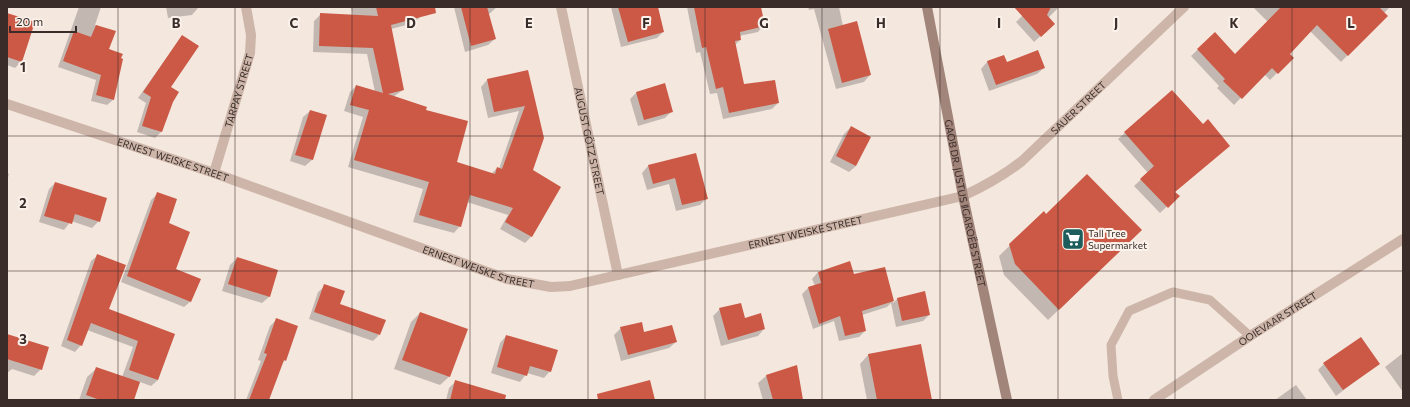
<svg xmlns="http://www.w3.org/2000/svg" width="1410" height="407" font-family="Commissioner,sans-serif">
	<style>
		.shadow { fill: #0003 }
		.building { fill: #cb5945 }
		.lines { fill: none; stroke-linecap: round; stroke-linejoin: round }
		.lane { stroke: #cdb6a9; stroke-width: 9 }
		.street { stroke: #cdb6a9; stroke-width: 10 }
		.secondary { stroke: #a1847a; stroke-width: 10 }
		.grid { fill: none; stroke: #3a2d29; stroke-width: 1; stroke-opacity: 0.55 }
		.labels { text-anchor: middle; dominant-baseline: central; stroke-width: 4; stroke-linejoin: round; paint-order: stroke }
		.street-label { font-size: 10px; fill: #3a2d29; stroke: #fbf2eb }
		.poi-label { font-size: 10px; fill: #3a2d29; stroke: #fbf2eb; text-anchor: start }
		.grid-label { font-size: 13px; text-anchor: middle; font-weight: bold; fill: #3a2d29; stroke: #fbf2eb; stroke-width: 4; stroke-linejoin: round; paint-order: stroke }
	</style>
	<rect width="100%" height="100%" fill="#f4e7de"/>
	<g class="shadow">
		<path d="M79 7H101L95 25 114 32 108 50 113 100 107 105 91 101 96 80 58 67Z"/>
		<path d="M166 7H198V8L192 15 168 18Z"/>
		<path d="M351 7H418L420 17 414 23 391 29 403 90 393 97 424 110 456 163 491 174 497 168 499 169 519 111 488 118 481 87 487 80 527 71 531 171 560 187 531 237 525 243 500 229 508 215 467 202 460 226 454 233 413 222 423 189 348 167 363 117 344 111 350 92 356 86 375 92 367 54 313 52 314 21 321 14 353 16Z"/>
		<path d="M454 7H497L488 15 495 39 488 45 465 52Z"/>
		<path d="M611 7H657L663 32 657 38 621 47Z"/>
		<path d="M687 7H760L764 25 758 32 739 36 740 40 735 45 743 85 778 103 772 109 723 119 717 93 710 94 700 52 696 53Z"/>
		<path d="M808 7H839L843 26 870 75 864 82 836 89 814 9 809 10Z"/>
		<path d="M1031 7H1059L1048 18 1047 30 1034 42 1016 22Z"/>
		<path d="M1253 7H1390L1384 13 1386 16 1341 62 1310 31 1288 54 1292 58 1270 80 1264 74 1234 105 1217 88 1219 86 1191 56 1215 33 1235 56 1268 22Z"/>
		<path d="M7 14 22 61 15 68 7 65Z"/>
		<path d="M182 36 170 87 172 101 161 132 155 138 137 132 146 103 138 98Z"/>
		<path d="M1003 56 1006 63 1044 68 1037 74 989 91 981 69 987 62Z"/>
		<path d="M1172 91 1174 192 1178 196 1160 213 1134 186 1148 173 1118 139Z"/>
		<path d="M637 92 672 111 665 118 638 126 630 99Z"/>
		<path d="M310 111 312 160 305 166 290 161 303 117Z"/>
		<path d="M851 127 856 166 849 172 830 162 844 134Z"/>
		<path d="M695 155 707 198 700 205 676 211 669 184 647 190 642 173 648 166Z"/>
		<path d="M7 173 9 174 7 181Z"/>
		<path d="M55 183 99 221 92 228 71 221 64 230 39 222 49 189Z"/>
		<path d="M158 193 167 224 175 269 191 301 184 307 121 282 151 200Z"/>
		<path d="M1044 212 1046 215 1130 241 1048 320 1004 275 999 256Z"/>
		<path d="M98 255 108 309 174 334 158 380 151 386 140 382 133 400H79L87 377 97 368 122 377 133 347 87 330 81 345 75 352 61 346 91 261Z"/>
		<path d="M237 258 277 271 269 297 262 303 222 291 230 265Z"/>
		<path d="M884 268 893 303 898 298 929 315 923 321 896 327 891 303 887 307 862 315 865 331 859 337 839 341 834 321 813 329 802 294 808 288 815 286 812 279 818 272 853 276Z"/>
		<path d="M325 286 339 304 379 335 373 341 309 319 318 292Z"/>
		<path d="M720 309 744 319 764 329 758 336 721 346 713 316Z"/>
		<path d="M420 313 450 376 440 385 394 369 411 322Z"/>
		<path d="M276 320 285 360 282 364 268 400H246L261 361 258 360 270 326Z"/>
		<path d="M621 328 643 333 676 342 669 348 621 361 614 335Z"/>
		<path d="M7 335 41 369 34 376 12 369 7 373Z"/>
		<path d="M506 336 550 371 544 378 527 373 520 382 491 373 500 343Z"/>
		<path d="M1403 353V392L1385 367Z"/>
		<path d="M868 355 931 400H867L860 364Z"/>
		<path d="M1379 363 1336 396 1318 370 1324 364Z"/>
		<path d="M797 366 802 400H763L758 383 766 376Z"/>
		<path d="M456 381 483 400H446L449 388Z"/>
		<path d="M1296 385 1307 400H1275Z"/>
	</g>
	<g class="building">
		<path d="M376 7H435L436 13 391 25 404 90 388 94 427 107 426 110 468 121 457 162 495 174 497 167 502 169 525 106 494 112 487 79 528 70 544 138 533 170 561 187 532 237 505 222 513 208 470 195 461 227 419 215 429 182 354 160 369 110 350 105 356 85 383 93 373 48 319 46 320 13 378 16Z"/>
		<path d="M461 7H487L496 39 471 46Z"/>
		<path d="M618 7H658L664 32 628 42Z"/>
		<path d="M694 7H761L765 26 740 32 741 40 735 41 744 84 775 80 779 103 729 113 723 87 716 89 706 47 702 48Z"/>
		<path d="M1014 7H1051L1047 15 1055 24 1041 37Z"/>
		<path d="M1281 7H1379L1388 16 1348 56 1317 25 1290 54 1294 58 1278 74 1272 68 1242 99 1223 81 1225 79 1197 49 1215 32 1235 54Z"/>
		<path d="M7 13 35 22 22 62 7 57Z"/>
		<path d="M857 21 871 75 842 83 828 29Z"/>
		<path d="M96 25 116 31 109 49 123 54 121 58 123 59 114 100 96 95 101 75 63 61 74 31 91 37Z"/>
		<path d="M182 35 199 46 171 87 179 92 173 102 162 132 142 126 151 97 143 92Z"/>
		<path d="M1038 50 1045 68 996 85 987 61 1004 55 1007 62Z"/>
		<path d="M665 83 673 112 644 120 636 92Z"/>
		<path d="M1172 90 1203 124 1208 119 1230 146 1175 192 1180 196 1168 208 1140 179 1154 166 1124 132Z"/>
		<path d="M310 110 327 115 313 160 295 155Z"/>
		<path d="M851 126 871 137 856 166 836 156Z"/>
		<path d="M696 153 708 199 682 205 675 178 653 184 648 165Z"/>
		<path d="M1087 174 1142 230 1059 310 1015 264 1009 244 1044 211 1046 214Z"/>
		<path d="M55 182 107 198 100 222 75 214 72 224 44 216Z"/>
		<path d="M157 192 177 199 169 223 190 232 176 269 201 279 191 302 127 276Z"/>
		<path d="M97 254 126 265 109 309 175 334 158 380 129 370 138 341 91 323 82 346 67 340Z"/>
		<path d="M237 257 278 270 270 297 228 284Z"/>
		<path d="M850 261 854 274 885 267 894 301 862 311 866 331 845 336 840 316 819 324 808 287 821 283 818 272Z"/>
		<path d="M324 284 345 291 340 304 386 320 380 335 314 312Z"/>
		<path d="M925 291 930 315 902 321 897 298Z"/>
		<path d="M741 303 745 318 761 313 765 329 728 340 719 308Z"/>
		<path d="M420 312 468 329 450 377 402 360Z"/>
		<path d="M276 318 298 326 286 361 284 360 269 400H249L267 354 264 353Z"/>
		<path d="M642 322 644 332 672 325 677 342 628 355 620 327Z"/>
		<path d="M7 334 49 347 42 370 7 359Z"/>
		<path d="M506 335 558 350 551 372 530 366 527 376 497 367Z"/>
		<path d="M1361 337 1380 364 1343 390 1323 363Z"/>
		<path d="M921 344 932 400H877L868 354Z"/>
		<path d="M797 365 803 400H773L766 375Z"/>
		<path d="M96 367 140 382 134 400H100L86 395Z"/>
		<path d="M455 380 506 395 505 400H450Z"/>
		<path d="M650 380 655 400H598L597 394Z"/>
	</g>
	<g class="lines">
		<path class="lane" d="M1118 400 1113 376 1111 345 1129 311 1173 292 1210 300 1250 336"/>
		<g class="street">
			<path id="s1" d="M561 7 618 275"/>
			<path id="s2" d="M7 104 214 173 507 279 551 287 570 286 963 196C985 186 1003 176 1022 161L1184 7"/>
			<path id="s3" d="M214 173 250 53 251 35 246 7"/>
			<path id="s4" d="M1154 400 1250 336 1403 239"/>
		</g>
		<path class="secondary" id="s5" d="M927 7 963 196 1007 400"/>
	</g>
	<path class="grid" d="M118 7V400M235 7V400M352 7V400M470 7V400M588 7V400M705 7V400M822 7V400M940 7V400M1058 7V400M1175 7V400M1292 7V400M7 136H1403M7 271H1403"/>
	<defs>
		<g id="supermarket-square" transform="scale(1.15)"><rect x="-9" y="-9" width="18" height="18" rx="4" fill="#1d5d5b" stroke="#fbf2eb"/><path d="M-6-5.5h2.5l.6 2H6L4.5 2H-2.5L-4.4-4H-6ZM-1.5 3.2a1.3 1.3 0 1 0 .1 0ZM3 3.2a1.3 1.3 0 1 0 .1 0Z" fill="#fff"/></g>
	</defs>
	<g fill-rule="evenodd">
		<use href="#supermarket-square" x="1073" y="239"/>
	</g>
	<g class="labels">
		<g class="street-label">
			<text stroke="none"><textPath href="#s3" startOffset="86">TARPAY STREET</textPath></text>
			<text stroke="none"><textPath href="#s2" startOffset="1143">SAUER STREET</textPath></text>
			<text stroke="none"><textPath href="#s1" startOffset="137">AUGUST GÖTZ STREET</textPath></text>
			<text stroke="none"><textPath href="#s2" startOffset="175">ERNEST WEISKE STREET</textPath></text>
			<text stroke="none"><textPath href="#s5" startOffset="200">GAOB DR. JUSTUS ǁGAROËB STREET</textPath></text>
			<text stroke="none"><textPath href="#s2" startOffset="835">ERNEST WEISKE STREET</textPath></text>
			<text stroke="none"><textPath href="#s2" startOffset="499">ERNEST WEISKE STREET</textPath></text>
			<text stroke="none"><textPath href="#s4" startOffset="148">OOIEVAAR STREET</textPath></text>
		</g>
		<g class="poi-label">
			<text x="1088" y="233">Tall Tree<tspan x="1088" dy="12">Supermarket</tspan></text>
		</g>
	</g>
	<g class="grid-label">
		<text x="176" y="28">B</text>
		<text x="294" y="28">C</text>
		<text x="411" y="28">D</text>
		<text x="529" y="28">E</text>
		<text x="646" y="28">F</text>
		<text x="764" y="28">G</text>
		<text x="881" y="28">H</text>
		<text x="999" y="28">I</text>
		<text x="1116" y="28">J</text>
		<text x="1234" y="28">K</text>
		<text x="1351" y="28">L</text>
		<text x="23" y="72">1</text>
		<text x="23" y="208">2</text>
		<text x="23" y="344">3</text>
	</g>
	<rect width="1410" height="407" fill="none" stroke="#3a2d29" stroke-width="16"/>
	<path d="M10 26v6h66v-6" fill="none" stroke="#3a2d29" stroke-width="2"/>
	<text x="16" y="26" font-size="12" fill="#3a2d29" stroke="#fbf2eb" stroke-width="3" paint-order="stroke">20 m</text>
</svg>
